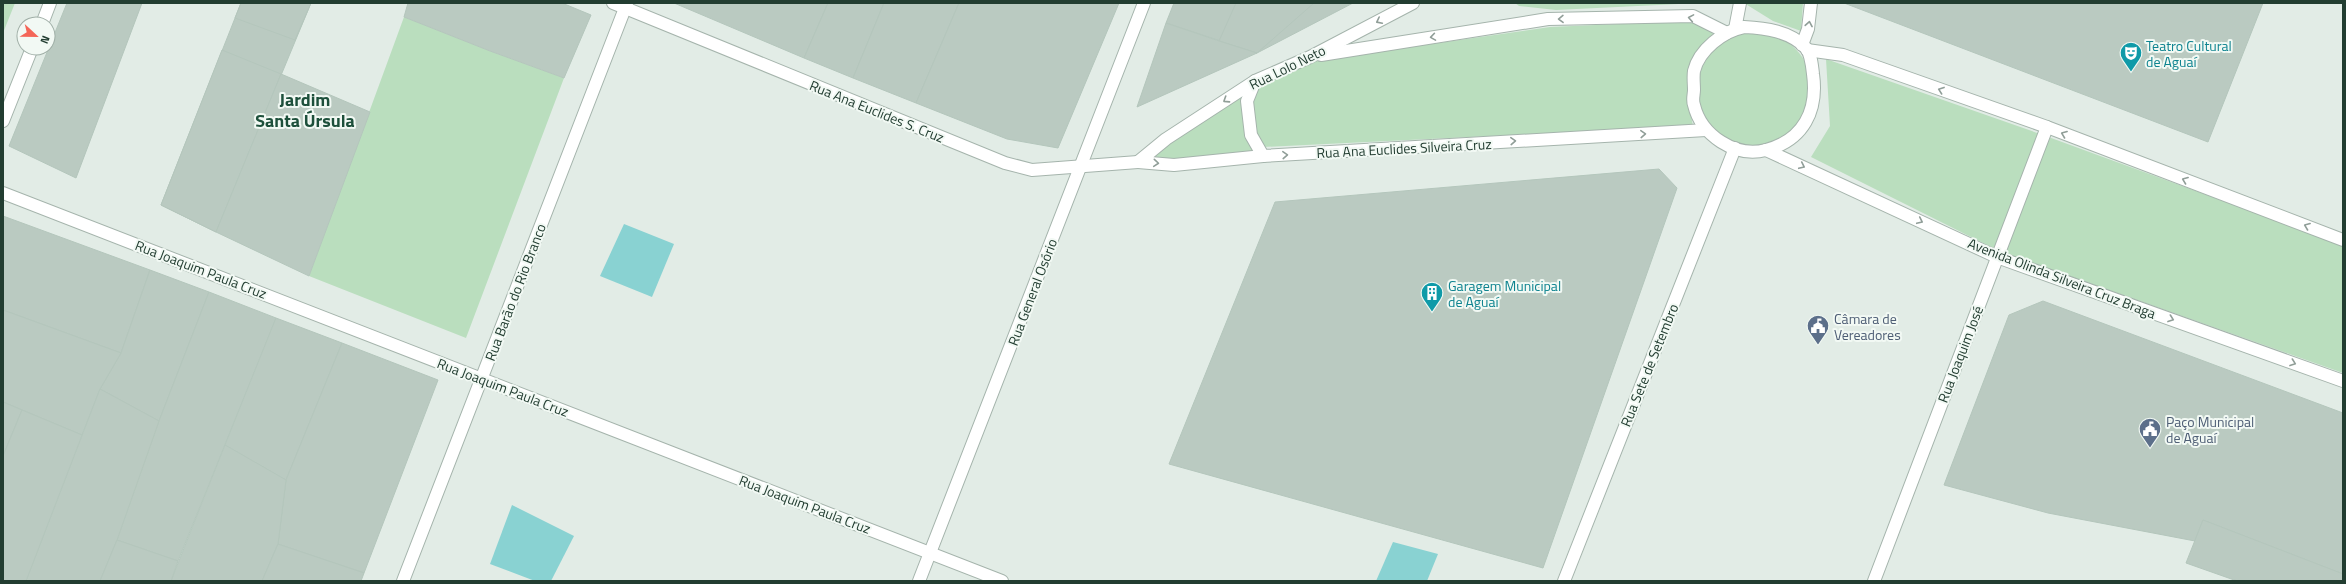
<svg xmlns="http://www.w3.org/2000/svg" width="2346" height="584" font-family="'Titillium Web',sans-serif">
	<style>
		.green { fill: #badebe }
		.water { fill: #89d2d2 }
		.building { fill: #bacac1; stroke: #b4c6bc }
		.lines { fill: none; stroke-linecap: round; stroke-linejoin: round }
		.street-casing { stroke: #a5b4ac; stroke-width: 14 }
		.street { stroke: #fff; stroke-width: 12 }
		.oneway { stroke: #909e98 }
		.labels { text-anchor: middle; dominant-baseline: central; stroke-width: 4; stroke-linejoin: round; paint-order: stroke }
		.culture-label { font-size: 14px; fill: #0d838f; stroke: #f2f9f4; text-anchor: start }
		.street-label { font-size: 14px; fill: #223d31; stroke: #f2f9f4 }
		.service-label { font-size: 14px; fill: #4e5e75; stroke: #f2f9f4; text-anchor: start }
		.district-label { font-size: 18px; font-weight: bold; fill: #1d503b; stroke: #f2f9f4 }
	</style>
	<rect width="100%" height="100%" fill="#e2ece6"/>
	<g class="green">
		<path d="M3 3H15L3 33Z"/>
		<path d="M1515 3H1699L1556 10 1519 6Z"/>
		<path d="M1744 3H1803L1801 31 1773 21Z"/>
		<path d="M404 17 490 51 564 78 466 338 309 276Z"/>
		<path d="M1689 21 1714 30 1688 101 1693 126 1263 147 1255 131 1251 98 1260 82 1312 61 1550 27Z"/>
		<circle cx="1755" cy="89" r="57"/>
		<path d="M1826 59 2043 135 2343 245V373L1999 251 1811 157 1830 126Z"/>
		<path d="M1255 81 1247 101 1263 156 1138 162Z"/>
	</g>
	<g class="water">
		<path d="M624 224 674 244 652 297 600 276Z"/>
		<path d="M512 505 574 536 551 581H535L490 564Z"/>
		<path d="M1393 542 1438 554 1427 581H1376Z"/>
	</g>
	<g class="building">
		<path d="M67 3H142L76 178 9 146Z"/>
		<path d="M241 3H311L216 232 161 205Z"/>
		<path d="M241 3H311L295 40 235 18Z"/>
		<path d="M408 3H562L591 15 564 78 490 51 404 17Z"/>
		<path d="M674 3H828L804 58Z"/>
		<path d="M828 3H884L853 78 804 58Z"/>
		<path d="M884 3H959L916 103 853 78Z"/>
		<path d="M959 3H1119L1058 148 1007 139 916 103Z"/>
		<path d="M1174 3H1353L1257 53 1166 23Z"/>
		<path d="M1236 3H1314L1257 53 1219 41Z"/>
		<path d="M1844 3H2263L2208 142Z"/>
		<path d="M1166 23 1219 41 1257 53 1137 107Z"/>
		<path d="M222 50 281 74 216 232 161 205Z"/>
		<path d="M281 74 370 112 309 276 216 232Z"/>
		<path d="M1659 169 1677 188 1543 568 1169 464 1275 202Z"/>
		<path d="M3 216 150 270 121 353 3 310Z"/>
		<path d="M150 270 209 292 159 421 100 389 121 353Z"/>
		<path d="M209 292 276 318 178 561 117 540 159 421Z"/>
		<path d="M2043 301 2343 413V574L2203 520 2195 541 2048 513 1944 485 2009 315Z"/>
		<path d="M3 310 121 353 100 389 82 435 3 402Z"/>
		<path d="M276 318 342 343 286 480 225 445Z"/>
		<path d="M342 343 438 380 364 573 278 544 286 480Z"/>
		<path d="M100 389 159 421 117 540 100 581H26Z"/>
		<path d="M3 402 22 410 3 456Z"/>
		<path d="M22 410 82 435 26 581H3V456Z"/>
		<path d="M225 445 286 480 278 544 262 581H171Z"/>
		<path d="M2203 520 2343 574V581H2237L2186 563Z"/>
		<path d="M117 540 178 561 171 581H100Z"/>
		<path d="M278 544 364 573 361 581H262Z"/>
	</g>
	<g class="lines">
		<g class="street-casing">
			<g id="street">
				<path d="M613 3 1005 163 1032 170 1138 162"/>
				<path d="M1413 3 1310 57 1255 81 1166 139 1138 162 1174 165 1263 156 1706 130"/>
				<path d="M42 24 50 3"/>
				<path d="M1744 27C1765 28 1790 31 1806 48 1811 54 1812 65 1813 74 1818 110 1804 140 1766 150 1735 158 1701 135 1694 105 1692 100 1694 94 1694 90 1694 84 1693 77 1694 71 1699 50 1723 31 1744 27Z"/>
				<path d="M1735 29 1740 3"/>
				<path d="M1802 45 1808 29 1811 3"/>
				<path d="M1807 50 1843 55 2047 127 2343 240"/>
				<path d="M1321 55 1548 19 1693 16 1727 33"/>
				<path d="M1255 81 1247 101 1251 135 1263 156"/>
				<path d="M3 121 32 48"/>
				<path d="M1766 150 1997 257 2343 381"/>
				<path d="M3 193 1002 581"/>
				<path d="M403 581 627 3"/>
				<path d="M919 581 1144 3"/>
				<path d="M1564 581 1735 148"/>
				<path d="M1874 581 2047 127"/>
			</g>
		</g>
		<use href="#street" class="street"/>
	</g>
	<defs><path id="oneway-chevron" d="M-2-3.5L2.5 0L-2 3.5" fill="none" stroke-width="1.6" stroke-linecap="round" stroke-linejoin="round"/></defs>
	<g class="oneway">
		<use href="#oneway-chevron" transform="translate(1691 18) rotate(-170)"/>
		<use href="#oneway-chevron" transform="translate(1561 19) rotate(179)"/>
		<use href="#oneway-chevron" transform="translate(1379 21) rotate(153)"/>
		<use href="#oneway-chevron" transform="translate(1809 24) rotate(-80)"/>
		<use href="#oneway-chevron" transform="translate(1433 37) rotate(171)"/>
		<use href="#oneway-chevron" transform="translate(1941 90) rotate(-160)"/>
		<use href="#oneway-chevron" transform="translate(1226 100) rotate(147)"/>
		<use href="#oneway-chevron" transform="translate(1643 134) rotate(-3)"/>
		<use href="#oneway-chevron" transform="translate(2064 134) rotate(-159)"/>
		<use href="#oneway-chevron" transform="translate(1513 141) rotate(-3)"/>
		<use href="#oneway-chevron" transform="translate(1285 155) rotate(-3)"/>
		<use href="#oneway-chevron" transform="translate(1156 163) rotate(5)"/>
		<use href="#oneway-chevron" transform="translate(1802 166) rotate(25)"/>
		<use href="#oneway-chevron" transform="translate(2185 180) rotate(-159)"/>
		<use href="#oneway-chevron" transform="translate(1920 221) rotate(25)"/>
		<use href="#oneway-chevron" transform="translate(2307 226) rotate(-159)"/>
		<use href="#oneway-chevron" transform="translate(2171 319) rotate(20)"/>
		<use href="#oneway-chevron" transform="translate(2293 363) rotate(20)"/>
	</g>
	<defs>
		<g id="theatre-pin" transform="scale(1.15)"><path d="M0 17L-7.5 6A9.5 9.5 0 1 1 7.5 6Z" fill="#0f9aa8" stroke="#f2f9f4"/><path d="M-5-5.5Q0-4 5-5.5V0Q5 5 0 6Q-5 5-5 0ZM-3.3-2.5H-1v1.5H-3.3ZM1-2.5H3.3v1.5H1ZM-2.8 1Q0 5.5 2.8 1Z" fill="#fff"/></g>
		<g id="building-pin" transform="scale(1.15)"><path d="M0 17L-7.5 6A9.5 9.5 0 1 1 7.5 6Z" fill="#0f9aa8" stroke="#f2f9f4"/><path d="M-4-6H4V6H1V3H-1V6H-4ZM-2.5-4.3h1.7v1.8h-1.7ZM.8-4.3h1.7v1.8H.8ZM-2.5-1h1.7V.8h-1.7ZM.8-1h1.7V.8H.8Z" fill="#fff"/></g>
		<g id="civic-pin" transform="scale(1.15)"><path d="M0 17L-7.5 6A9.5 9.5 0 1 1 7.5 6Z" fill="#5c6f8a" stroke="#f2f9f4"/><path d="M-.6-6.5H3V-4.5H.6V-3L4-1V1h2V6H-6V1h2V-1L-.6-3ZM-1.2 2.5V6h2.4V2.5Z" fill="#fff"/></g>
	</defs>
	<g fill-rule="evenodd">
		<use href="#theatre-pin" x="2131" y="53"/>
		<use href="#building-pin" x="1432" y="293"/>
		<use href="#civic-pin" x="1818" y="326"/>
		<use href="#civic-pin" x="2150" y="429"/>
	</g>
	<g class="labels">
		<g class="culture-label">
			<text x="2146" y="45">Teatro Cultural<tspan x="2146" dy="16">de Aguaí</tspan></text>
			<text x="1448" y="285">Garagem Municipal<tspan x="1448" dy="16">de Aguaí</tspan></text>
		</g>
		<g class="street-label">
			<text transform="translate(1287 67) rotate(-26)">Rua Lolo Neto</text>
			<text transform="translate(877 111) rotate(22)">Rua Ana Euclides S. Cruz</text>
			<text transform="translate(1404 148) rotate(-3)">Rua Ana Euclides Silveira Cruz</text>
			<text transform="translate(201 269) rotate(21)">Rua Joaquim Paula Cruz</text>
			<text transform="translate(2062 278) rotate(21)">Avenida Olinda Silveira Cruz Braga</text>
			<text transform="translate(515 292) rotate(-69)">Rua Barão do Rio Branco</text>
			<text transform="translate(1032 292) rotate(-69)">Rua General Osório</text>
			<text transform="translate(1960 354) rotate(-69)">Rua Joaquim José</text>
			<text transform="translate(1649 365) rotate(-68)">Rua Sete de Setembro</text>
			<text transform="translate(503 387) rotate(21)">Rua Joaquim Paula Cruz</text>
			<text transform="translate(805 504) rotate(21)">Rua Joaquim Paula Cruz</text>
		</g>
		<g class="service-label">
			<text x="1834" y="318">Câmara de<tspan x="1834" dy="16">Vereadores</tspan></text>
			<text x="2166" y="421">Paço Municipal<tspan x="2166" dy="16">de Aguaí</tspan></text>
		</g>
		<g class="district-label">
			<text x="305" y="99">Jardim<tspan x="305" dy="21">Santa Úrsula</tspan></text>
		</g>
	</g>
	<rect width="2346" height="584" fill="none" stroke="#223d31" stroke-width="8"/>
	<g transform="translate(36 36) rotate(112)"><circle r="19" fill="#f2f9f4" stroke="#9faea6"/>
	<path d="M0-3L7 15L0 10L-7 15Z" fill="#f46658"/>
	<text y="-6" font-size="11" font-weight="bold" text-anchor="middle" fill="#223d31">N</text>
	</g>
</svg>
